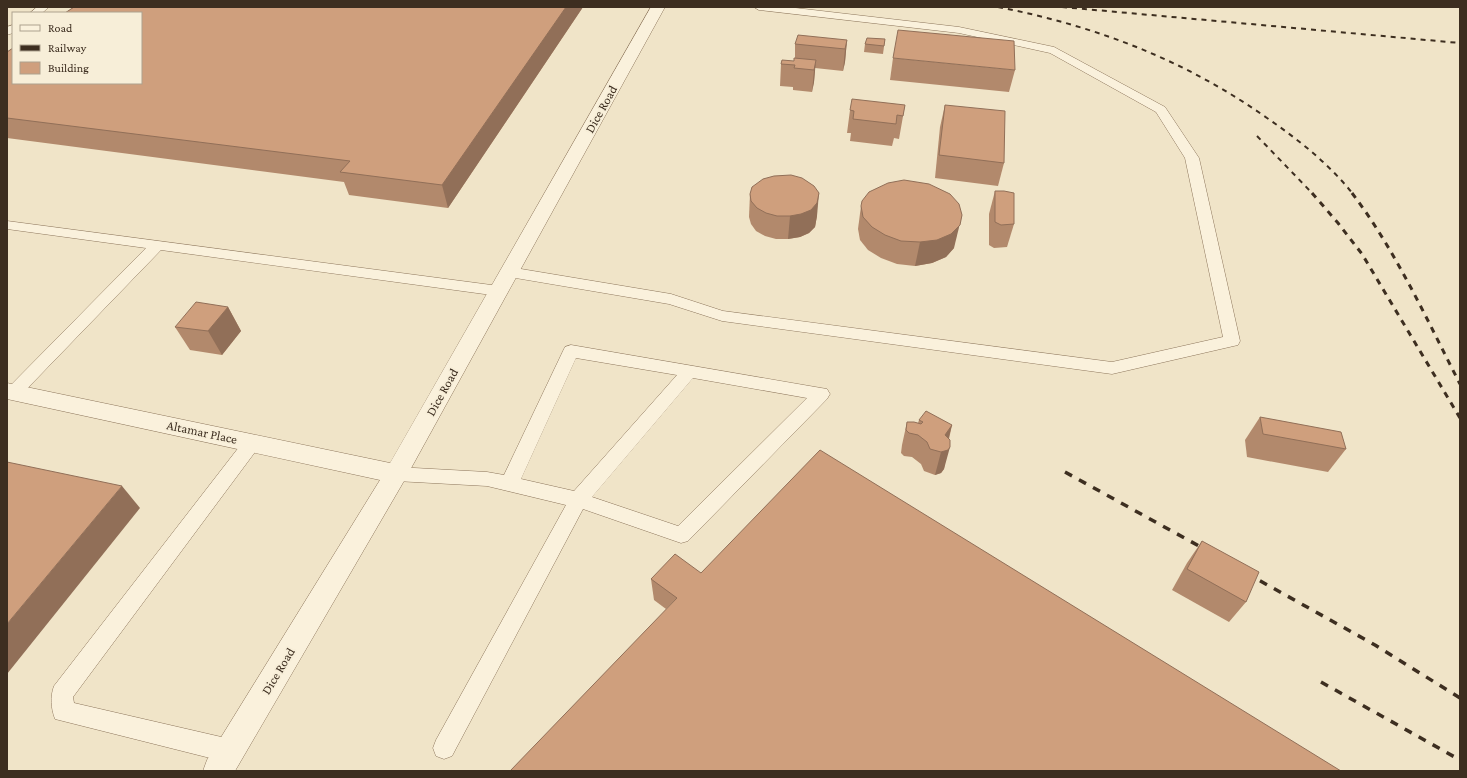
<svg xmlns="http://www.w3.org/2000/svg" width="1467" height="778" font-family="'Crimson Pro',serif">
	<style>
		.lines { fill: none; stroke-linecap: round; stroke-linejoin: round }
		.lane-casing { stroke: #8d765c; stroke-width: 1 }
		.street-casing { stroke: #8d765c; stroke-width: 1 }
		.lane { fill: #faf1dc; fill-rule: evenodd }
		.street { fill: #faf1dc; fill-rule: evenodd }
		.rail-far2 { stroke: #3d2e20; stroke-width: 2; stroke-dasharray: 5 5; stroke-linecap: butt }
		.rail-far1 { stroke: #3d2e20; stroke-width: 3; stroke-dasharray: 6 6; stroke-linecap: butt }
		.rail { stroke: #3d2e20; stroke-width: 3.5; stroke-dasharray: 8 8; stroke-linecap: butt }
		.wall { fill: #b2896c }
		.shaded-wall { fill: #916f58 }
		.building { fill: #cf9f7d; stroke: #916f58 }
		.labels { text-anchor: middle; dominant-baseline: central; stroke-width: 3.5; stroke-linejoin: round; paint-order: stroke }
		.street-label { font-size: 13px; fill: #3d2e20; stroke: #f7eed8 }
	</style>
	<rect width="100%" height="100%" fill="#f0e4c8"/>
	<g class="lines">
		<g class="lane-casing">
			<g id="lane">
				<path d="M37 7H49L42 13H30Z"/>
				<path d="M754 7H787L959 27 1054 47 1165 107 1199 158 1240 341 1238 345 1112 374 722 321 669 304 504 276 501 272 504 268 509 267 671 294 723 311 1112 362 1223 337 1185 158 1156 112 1050 53 959 33 759 10Z"/>
				<path d="M13 25V33L7 35V27Z"/>
				<path d="M7 221 499 286 504 287 507 291 504 295 499 296 161 250 20 396 14 398 8 396V388L146 248 7 229Z"/>
				<path d="M571 345 821 388 827 389 830 394 827 399 688 541 681 543 583 509 452 756 444 759 436 756 433 748 436 740 566 505 487 486 396 481 389 479 387 474 389 469 396 467 487 472 504 475 563 351 565 347ZM576 358 677 375 574 491 521 479ZM693 378 807 398 678 526 592 497Z"/>
				<path d="M252 436 258 438 261 443 258 448 73 697 74 703 230 739 238 743 242 751 238 759 230 763 55 719C51 708 50 697 54 686L246 438Z"/>
			</g>
		</g>
		<g class="street-casing">
			<path id="street" d="M651 7H665L404 481 235 771H203L207 760 380 480 7 399V383L390 463Z"/>
		</g>
		<use href="#lane" class="lane"/>
		<use href="#street" class="street"/>
		<g class="rail-far2">
			<path d="M998 7C1096 26 1185 60 1267 118 1299 140 1329 164 1353 194"/>
			<path d="M1062 7 1460 43"/>
			<path d="M1257 136 1313 194"/>
		</g>
		<g class="rail-far1">
			<path d="M1312 193 1338 223 1362 254 1460 418"/>
			<path d="M1352 193C1396 251 1427 320 1460 384"/>
		</g>
		<g class="rail">
			<path d="M1065 472 1208 551"/>
			<path d="M1246 573 1375 645 1460 698"/>
			<path d="M1321 682 1460 760"/>
		</g>
	</g>
	<g class="wall">
		<path d="M74 7H583L448 208 349 195 344 182 7 138V52Z"/>
		<path d="M885 39 883 54 864 52 865 44Z"/>
		<path d="M847 40 845 62 843 71 815 68 814 82 812 92 793 90V87L780 86 781 64 794 61 795 58V44Z"/>
		<path d="M893 58 1015 70 1009 92 890 80Z"/>
		<path d="M905 105 899 139 894 138 892 146 850 141 851 133H847L850 110Z"/>
		<path d="M945 105 1004 163 998 186 935 178 940 127Z"/>
		<path d="M995 191 1014 224 1007 247 994 248 989 245V214Z"/>
		<path d="M750 194 817 216 815 227 809 233 800 237 788 239H776L765 236 756 231 751 224 749 217Z"/>
		<path d="M861 206 954 248 946 257 932 263 915 266 897 264 881 258 868 250 860 240 858 229Z"/>
		<path d="M228 307 241 331 222 355 190 350 175 327Z"/>
		<path d="M1260 417 1346 449 1328 472 1247 457 1245 440Z"/>
		<path d="M919 420 952 425 949 439 944 469 941 473 935 475 924 471 921 464 912 457 904 456 901 453 902 445 907 422 918 423Z"/>
		<path d="M1202 541 1246 602 1229 622 1172 590 1187 563Z"/>
		<path d="M701 573 666 609 654 600 651 579Z"/>
	</g>
	<g class="shaded-wall">
		<path d="M566 7H583L448 208 442 185Z"/>
		<path d="M847 40 845 62 843 71 845 49Z"/>
		<path d="M816 60 814 82 812 92 814 70Z"/>
		<path d="M819 193 817 216 815 227 809 233 800 237 788 239 790 216Z"/>
		<path d="M962 215 954 248 946 257 932 263 915 266 920 242Z"/>
		<path d="M228 307 241 331 222 355 208 331Z"/>
		<path d="M952 425 946 448 950 447 944 469 941 473 935 475 941 452 945 435Z"/>
		<path d="M122 486 140 508 7 674V624Z"/>
	</g>
	<g class="building">
		<path d="M74 7H566L442 185 340 172 350 161 7 118V52L13 48V83H141V13H65Z"/>
		<path d="M898 30 1014 41 1015 70 893 58Z"/>
		<path d="M798 35 847 40 845 49 795 44Z"/>
		<path d="M867 38 885 39 884 46 865 44Z"/>
		<path d="M794 58 816 60 814 70 794 68 795 65 781 64 782 60 794 61Z"/>
		<path d="M852 99 905 105 903 116 897 115 896 124 853 119 854 111 850 110Z"/>
		<path d="M945 105 1005 111 1004 163 939 155Z"/>
		<path d="M791 175 802 178 814 186 819 193 817 203 811 210 801 214 790 216H777L766 213 757 208 751 201 750 194 752 187 763 179 774 176Z"/>
		<path d="M904 180 929 184 950 194 959 204 962 215 960 225 951 234 937 240 920 242 901 241 885 235 872 227 863 217 861 206 862 201 869 192 888 183Z"/>
		<path d="M995 191H1004L1014 193V224L1001 225 995 222Z"/>
		<path d="M196 302 228 307 208 331 175 327Z"/>
		<path d="M926 411 952 425 945 435 950 440V447L948 450 941 452 930 449 927 442 918 435 909 433 906 430 907 422H914L921 424 923 422 919 420Z"/>
		<path d="M1260 417 1341 432 1346 449 1263 434Z"/>
		<path d="M820 450 1341 771H510L677 598 651 579 675 554 701 573Z"/>
		<path d="M7 462 122 486 7 624Z"/>
		<path d="M1202 541 1259 572 1246 602 1187 569Z"/>
	</g>
	<g class="labels">
		<g class="street-label">
			<text transform="translate(601 109) rotate(-61)">Dice Road</text>
			<text transform="translate(442 392) rotate(-61)">Dice Road</text>
			<text transform="translate(202 432) rotate(12)">Altamar Place</text>
			<text transform="translate(278 671) rotate(-59)">Dice Road</text>
		</g>
	</g>
	<rect width="1467" height="778" fill="none" stroke="#3d2e20" stroke-width="16"/>
	<rect x="12" y="12" width="130" height="72" fill="#f7eed8" stroke="#ada18e"/>
	<rect x="20" y="25" width="20" height="6" fill="#faf1dc" stroke="#ada18e"/>
	<text x="48" y="32" font-size="12" fill="#3d2e20">Road</text>
	<rect x="20" y="45" width="20" height="6" fill="#3d2e20" stroke="#ada18e"/>
	<text x="48" y="52" font-size="12" fill="#3d2e20">Railway</text>
	<rect x="20" y="62" width="20" height="12" fill="#cf9f7d" stroke="#ada18e"/>
	<text x="48" y="72" font-size="12" fill="#3d2e20">Building</text>
</svg>
